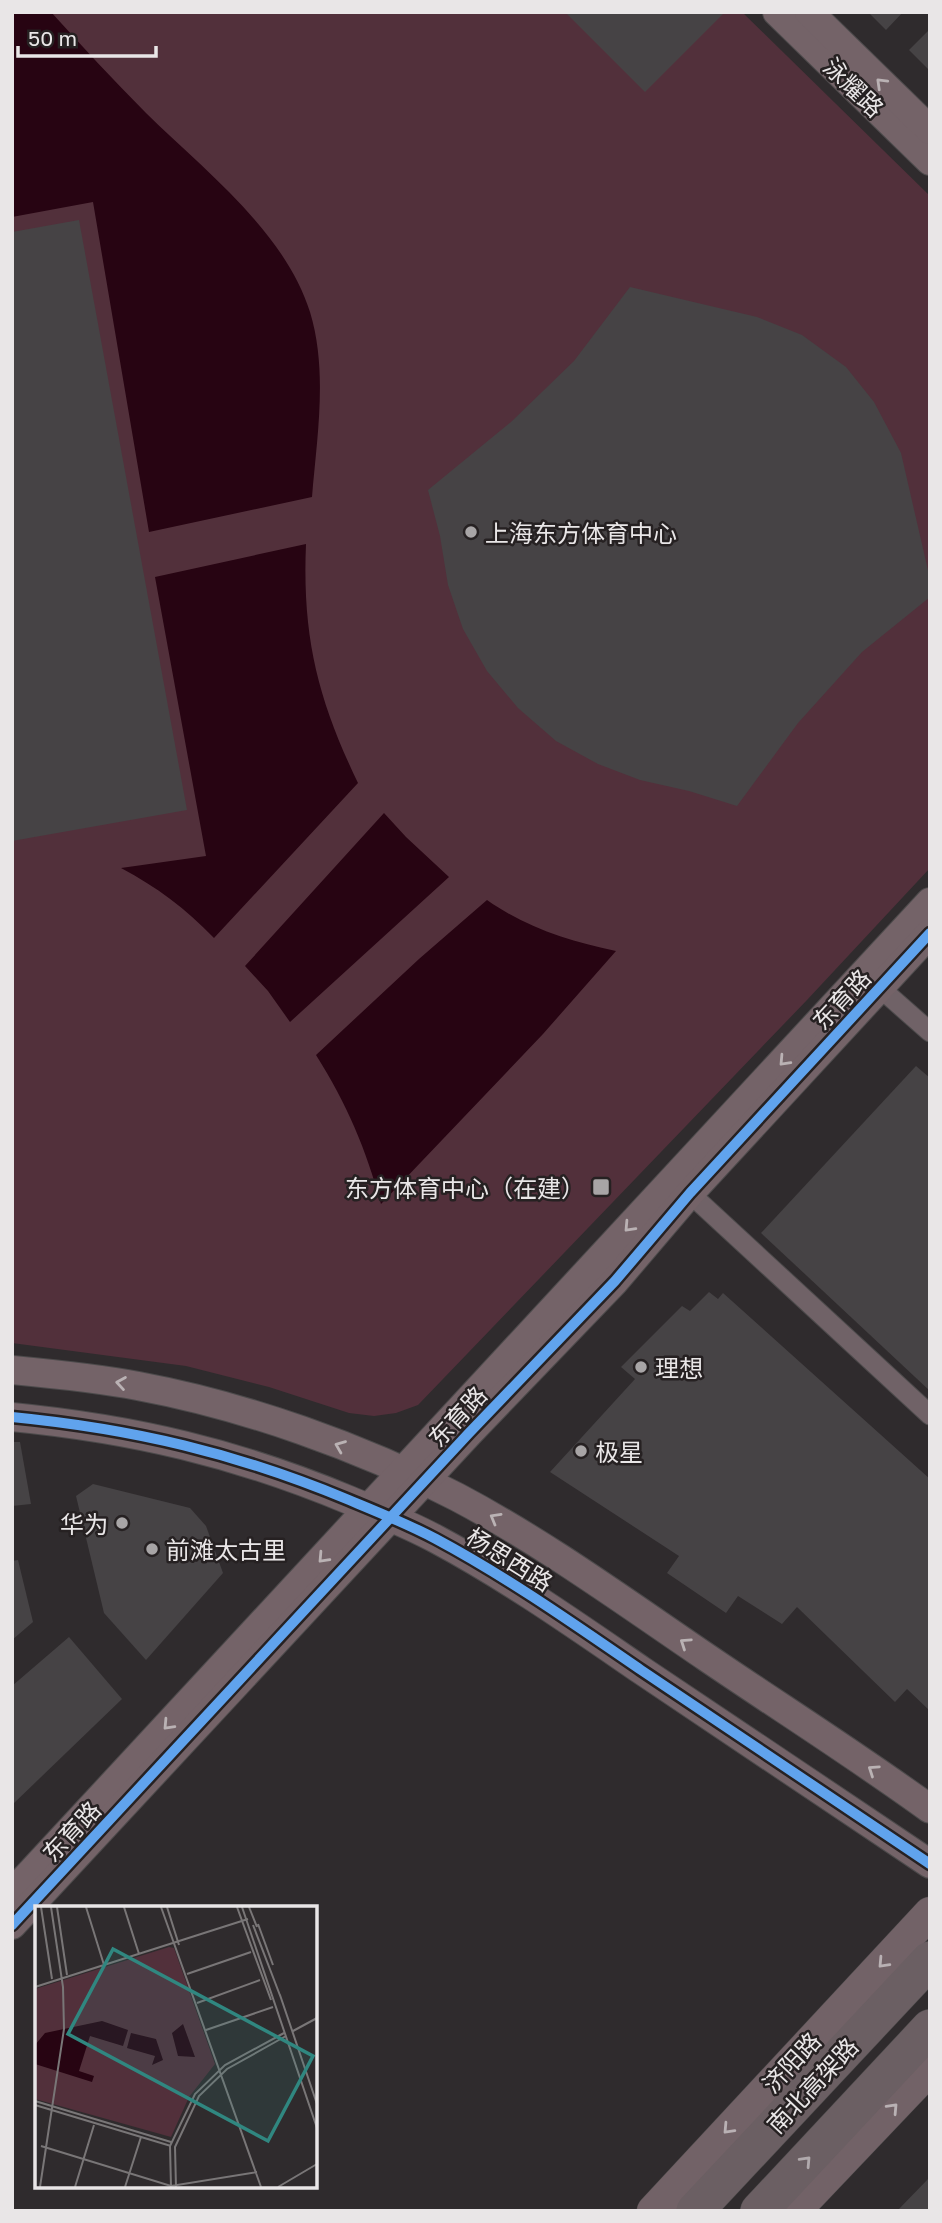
<svg xmlns="http://www.w3.org/2000/svg" width="942" height="2223" font-family="'Golos Text','Noto Sans SC',sans-serif">
	<style>
		.green { fill: #52303b }
		.water { fill: #270412 }
		.building { fill: #464345 }
		.lines { fill: none; stroke-linecap: round; stroke-linejoin: round }
		.street-casing { stroke: #4c4a4b; stroke-width: 21 }
		.secondary-casing { stroke: #4c4a4b; stroke-width: 30 }
		.primary-casing { stroke: #4c4a4b; stroke-width: 33 }
		.highway-casing { stroke: #4c4a4b; stroke-width: 38 }
		.street { stroke: #706267; stroke-width: 19 }
		.secondary { stroke: #746368; stroke-width: 28 }
		.primary { stroke: #726267; stroke-width: 32 }
		.highway { stroke: #6b5f63; stroke-width: 37 }
		.cycleway-casing { stroke: #262122; stroke-width: 15 }
		.cycleway { stroke: #60a3ed; stroke-width: 10 }
		.oneway { stroke: #bab2b4 }
		.oneway2 { stroke: #b9b1b4 }
		.oneway3 { stroke: #b0a9ac }
		.poi-dot { fill: #a8a5a6; stroke: #262122; stroke-width: 2.5 }
		.labels { text-anchor: middle; dominant-baseline: central; stroke-width: 5; stroke-linejoin: round; paint-order: stroke }
		.street-label { font-size: 24px; fill: #e9e6e7; stroke: #262122 }
		.poi-label { font-size: 24px; fill: #e9e6e7; stroke: #262122; text-anchor: start }
		.inset-road { fill: none; stroke: #797677; stroke-width: 2 }
		.view { fill: #308780; fill-opacity: 0.15; stroke: #308780; stroke-width: 3.5 }
		.inset-edge { fill: none; stroke: #e9e6e7; stroke-width: 3.5 }
	</style>
	<rect width="100%" height="100%" fill="#2f2b2d"/>
	<path class="green" d="M12 12H742L930 196V868L807 1000 418 1405 396 1413 374 1416 349 1413 269 1387 186 1366 12 1343Z"/>
	<g class="water">
		<path d="M12 12H51C82 46 113 80 146 113 204 170 285 232 310 312 328 371 317 437 312 497L149 532 93 202 12 217Z"/>
		<path d="M306 544C302 637 318 700 358 783L214 938C186 909 157 887 121 868L206 856 155 577Z"/>
		<path d="M384 813 406 837 449 877 290 1022 268 991 245 966Z"/>
		<path d="M487 900C527 928 569 941 616 951L543 1034 381 1204C366 1149 347 1104 316 1055L419 959Z"/>
	</g>
	<g class="building">
		<path d="M565 12H725L645 92Z"/>
		<path d="M868 12H903L886 30Z"/>
		<path d="M930 29V71L909 50Z"/>
		<path d="M79 220 187 810 12 841V232Z"/>
		<path d="M630 287 757 317 802 335 846 367 874 402 901 453 930 579V597L862 652 798 723 737 806 689 791 640 780 598 764 556 741 518 708 487 671 463 629 448 585 440 536 428 490 511 422 574 361Z"/>
		<path d="M916 1066 930 1078V1391L761 1233Z"/>
		<path d="M709 1292 718 1299 723 1293 930 1479V1711L907 1689 895 1702 797 1607 782 1624 738 1596 726 1613 667 1573 679 1556 550 1472 635 1379 621 1367 682 1306 690 1311Z"/>
		<path d="M12 1442H20L31 1504 12 1506Z"/>
		<path d="M93 1484 190 1508 206 1526 223 1573 146 1660 104 1613 76 1496Z"/>
		<path d="M18 1560 33 1622 12 1640V1561Z"/>
		<path d="M69 1637 122 1699 12 1805V1686Z"/>
		<path d="M930 2177V2211H897Z"/>
	</g>
	<g class="lines">
		<g class="street-casing">
			<g id="street">
				<path d="M870 979 930 1032"/>
				<path d="M683 1187 930 1415"/>
			</g>
		</g>
		<g class="secondary-casing">
			<g id="secondary">
				<path d="M777 12 930 161"/>
				<path d="M809 12 930 130"/>
				<path d="M12 1370C54 1374 97 1378 138 1386 245 1406 361 1447 457 1497 544 1543 625 1602 706 1657 781 1708 857 1756 930 1809"/>
				<path d="M12 1417C134 1429 236 1453 349 1500 378 1512 408 1524 436 1539 507 1577 574 1624 641 1670 737 1734 833 1799 930 1864"/>
				<path d="M12 1893 930 902"/>
				<path d="M12 1925 469 1433 615 1281 690 1193 930 933"/>
			</g>
		</g>
		<g class="primary-casing">
			<g id="primary">
				<path d="M653 2211 930 1913"/>
				<path d="M795 2211 930 2069"/>
			</g>
		</g>
		<g class="highway-casing">
			<g id="highway">
				<path d="M695 2211 930 1960"/>
				<path d="M759 2211 930 2028"/>
			</g>
		</g>
		<use href="#street" class="street"/>
		<use href="#secondary" class="secondary"/>
		<use href="#primary" class="primary"/>
		<use href="#highway" class="highway"/>
		<g class="cycleway-casing">
			<g id="cycleway">
				<path d="M12 1417C134 1429 236 1453 349 1500 378 1512 408 1524 436 1539 507 1577 574 1624 641 1670 737 1734 833 1799 930 1864"/>
				<path d="M12 1925 469 1433 615 1281 690 1193 930 933"/>
			</g>
		</g>
		<use href="#cycleway" class="cycleway"/>
	</g>
	<defs><path id="oneway-chevron" d="M-2-3.5L2.5 0L-2 3.5" fill="none" stroke-width="1.6" stroke-linecap="round" stroke-linejoin="round" transform="scale(1.75)"/></defs>
	<g class="oneway">
		<use href="#oneway-chevron" transform="translate(881 83) rotate(-136)"/>
		<use href="#oneway-chevron" transform="translate(784 1061) rotate(133)"/>
		<use href="#oneway-chevron" transform="translate(629 1227) rotate(133)"/>
		<use href="#oneway-chevron" transform="translate(121 1383) rotate(-171)"/>
		<use href="#oneway-chevron" transform="translate(340 1446) rotate(-158)"/>
		<use href="#oneway-chevron" transform="translate(495 1518) rotate(-150)"/>
		<use href="#oneway-chevron" transform="translate(323 1558) rotate(133)"/>
		<use href="#oneway-chevron" transform="translate(685 1643) rotate(-146)"/>
		<use href="#oneway-chevron" transform="translate(168 1725) rotate(133)"/>
		<use href="#oneway-chevron" transform="translate(873 1770) rotate(-146)"/>
	</g>
	<g class="oneway2">
		<use href="#oneway-chevron" transform="translate(883 1963) rotate(133)"/>
		<use href="#oneway-chevron" transform="translate(893 2108) rotate(-47)"/>
		<use href="#oneway-chevron" transform="translate(728 2129) rotate(133)"/>
	</g>
	<use class="oneway3" href="#oneway-chevron" transform="translate(806 2161) rotate(-47)"/>
	<g class="poi-dot">
		<circle cx="471" cy="532" r="7"/>
		<rect x="592" y="1178" width="18" height="18" rx="3.5"/>
		<circle cx="641" cy="1367" r="7"/>
		<circle cx="581" cy="1451" r="7"/>
		<circle cx="122" cy="1523" r="7"/>
		<circle cx="152" cy="1549" r="7"/>
	</g>
	<g class="labels">
		<g class="street-label">
			<text transform="translate(854 87) rotate(44)">泳耀路</text>
			<text transform="translate(841 999) rotate(-47)">东育路</text>
			<text transform="translate(457 1416) rotate(-47)">东育路</text>
			<text transform="translate(510 1559) rotate(32)">杨思西路</text>
			<text transform="translate(71 1831) rotate(-47)">东育路</text>
			<text transform="translate(791 2062) rotate(-47)">济阳路</text>
			<text transform="translate(812 2085) rotate(-47)">南北高架路</text>
		</g>
		<g class="poi-label">
			<text x="485" y="532">上海东方体育中心</text>
			<text x="585" y="1187" text-anchor="end">东方体育中心（在建）</text>
			<text x="655" y="1367">理想</text>
			<text x="595" y="1451">极星</text>
			<text x="108" y="1523" text-anchor="end">华为</text>
			<text x="166" y="1549">前滩太古里</text>
		</g>
	</g>
	<g transform="translate(35 1906)">
		<rect width="282" height="282" fill="#2f2b2d"/>
		<path d="M134 41 139 42 180 158 154 191 136 231 0 193V83Z" fill="#52303b"/>
		<path d="M67 115 93 124 88 140 55 130 44 165 59 170 57 176 0 158V139L10 127ZM148 118 160 151 143 150 137 127ZM96 127 121 133 128 154 117 159 120 150 92 142Z" fill="#270412"/>
		<path class="inset-road" d="M6 1 17 73M22 1 32 69M51 1 69 59M89 1 104 48M126 1 226 281M132 1 144 39M202 1 236 94M207 1 282 222M214 1 222 21M223 18 238 59M218 19 246 92M152 68 216 46M0 81 213 13M245 89 282 198M162 97 225 74M171 124 238 101M258 125 282 112M0 195 136 236M0 199 136 240M6 240 136 280 222 266M5 281 29 123 28 81 16 1M40 281 59 219M90 281 106 231M136 281 135 240 160 188 190 159 249 127M141 281 140 241 164 190 192 163 251 130M243 281 282 258"/>
		<path class="view" d="M78 43 278 150 233 235 33 128Z"/>
		<rect width="282" height="282" class="inset-edge"/>
	</g>
	<rect width="942" height="2223" fill="none" stroke="#e9e6e7" stroke-width="28"/>
	<path d="M18 46v10h138v-10" fill="none" stroke="#e9e6e7" stroke-width="3.5"/>
	<text x="28" y="46" font-size="21" fill="#e9e6e7" stroke="#262122" stroke-width="5" paint-order="stroke">50 m</text>
</svg>
